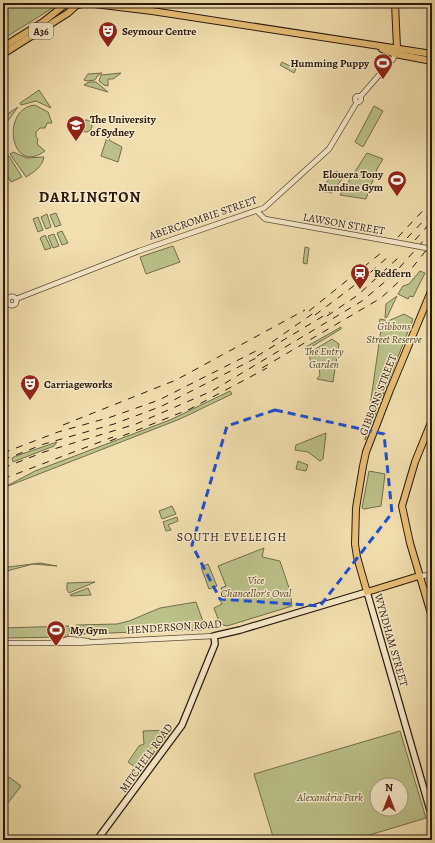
<svg xmlns="http://www.w3.org/2000/svg" width="435" height="843" font-family="Alegreya,serif">
	<style>
		.green { fill: #bcc18a; stroke: #726d4c; fill-rule: evenodd }
		.lines { fill: none; stroke-linecap: round; stroke-linejoin: round }
		.tertiary-casing { stroke: #5b4a36; stroke-width: 6 }
		.secondary-casing { stroke: #29190d; stroke-width: 8 }
		.primary-casing { stroke: #29190d; stroke-width: 8 }
		.trunk-casing { stroke: #29190d; stroke-width: 8 }
		.tertiary { stroke: #f7eacb; stroke-width: 4.5 }
		.secondary { stroke: #f7eacb; stroke-width: 5.5 }
		.primary { stroke: #e9c078; stroke-width: 6 }
		.trunk { stroke: #e9c078; stroke-width: 6 }
		.rail { stroke: #29190d; stroke-width: 1; stroke-dasharray: 7 7; stroke-linecap: butt }
		.tertiary-bridge-casing { stroke: #5b4a36; stroke-width: 6; stroke-linecap: butt }
		.tertiary-bridge { stroke: #f7eacb; stroke-width: 4.5 }
		.marked { fill: none; stroke: #1d4ed8; stroke-width: 3; stroke-dasharray: 8 5; stroke-linejoin: round }
		.labels { text-anchor: middle; dominant-baseline: central; stroke-width: 3; stroke-linejoin: round; paint-order: stroke }
		.shield { fill: #f7eacb; stroke: #675846; stroke-width: 1 }
		.shield-label { font-size: 10px; font-weight: bold; fill: #29190d }
		.poi-label { font-size: 11px; font-weight: bold; fill: #29190d; stroke: #f7eacb; text-anchor: start }
		.street-label { font-size: 11px; fill: #29190d; stroke: #f7eacb }
		.park-label { font-size: 11px; font-style: italic; fill: #554b32; stroke: #f7eacb }
		.neighbourhood-label { font-size: 12px; letter-spacing: 1px; fill: #29190d; stroke: #f7eacb }
		.district-label { font-size: 15px; font-weight: bold; letter-spacing: 1px; fill: #29190d; stroke: #f7eacb }
	</style>
	<rect width="100%" height="100%" fill="#f2dfaf"/>
	<filter id="stains"><feTurbulence type="fractalNoise" baseFrequency=".005" numOctaves="4"/><feColorMatrix values="0 0 0 0 .2 0 0 0 0 .09 0 0 0 0 .02 0 0 0 .5 -.17"/></filter>
	<radialGradient id="worn" r=".72"><stop offset=".6" stop-color="#630" stop-opacity="0"/><stop offset="1" stop-color="#630" stop-opacity=".3"/></radialGradient>
	<g class="green">
		<path d="M3 3H58L51 9 3 39Z"/>
		<path d="M282 62 296 69 294 73 280 65Z"/>
		<path d="M102 73 98 75 95 80 87 81 84 80 88 74Z"/>
		<path d="M121 73 113 79H108V86L104 85 99 81 101 75Z"/>
		<path d="M89 82H96L108 92 84 85Z"/>
		<path d="M39 90 51 108 36 101 21 105 20 103Z"/>
		<path d="M35 105 48 112 52 123H47L45 128H40L36 132V137L38 139 37 144 45 151C10 177 0 108 35 105Z"/>
		<path d="M374 106 383 111 363 147 355 142Z"/>
		<path d="M18 107 7 122 5 138 3 140V117Z"/>
		<circle cx="86" cy="126" r="6"/>
		<path d="M108 134 110 135 109 140 122 147 118 162 101 156Z"/>
		<path d="M13 152 27 158 44 157C42 167 34 172 26 177L10 154Z"/>
		<path d="M367 153 383 159 377 169 366 199 340 195Z"/>
		<path d="M9 156 22 177 11 182 3 169V160Z"/>
		<path d="M336 171 344 176 332 193 319 191Z"/>
		<path d="M56 213 61 225 55 227 50 215Z"/>
		<path d="M47 214 51 227 46 229 41 217Z"/>
		<path d="M38 217 43 230 38 232 33 219Z"/>
		<path d="M62 231 68 243 62 245 57 233Z"/>
		<path d="M54 234 59 246 53 248 48 236Z"/>
		<path d="M45 235 51 248 45 250 40 238Z"/>
		<path d="M173 246 180 262 146 274 140 257Z"/>
		<path d="M305 247 309 248 307 264 303 263Z"/>
		<path d="M420 271 425 273 413 297 410 296 408 299 398 294 403 286 409 284Z"/>
		<path d="M397 296 387 317 385 318 386 304Z"/>
		<path d="M404 314 413 319 365 440 381 330 382 327 379 326 380 319 385 320 386 322Z"/>
		<path d="M341 327V329L306 350 304 348Z"/>
		<path d="M332 339 339 344 333 382 317 379 320 375 319 369 316 366 311 365 309 353Z"/>
		<path d="M230 391 232 394 180 419 3 488 35 471 170 420Z"/>
		<path d="M326 433 323 459 320 461 308 452 295 450 296 445Z"/>
		<path d="M57 442 54 446 13 462 12 458 16 456Z"/>
		<path d="M298 461 308 465 306 471 296 469Z"/>
		<path d="M369 471 385 474 381 506 364 509 362 508Z"/>
		<path d="M172 506 176 514 162 519 159 511Z"/>
		<path d="M177 517 178 521 168 525 171 530 166 531 163 522Z"/>
		<path d="M264 548 262 557 280 561 290 591 292 606 227 626 220 624 214 608 222 604 220 600 224 594 221 588 226 586 218 566Z"/>
		<path d="M40 563 57 566 33 564 3 572V569L8 567Z"/>
		<path d="M208 564 217 586 209 589 201 567Z"/>
		<path d="M95 582 69 593 67 590V583Z"/>
		<path d="M88 588 91 595 71 596 70 595Z"/>
		<path d="M196 602 205 627 202 630 78 634 76 625 117 624 129 621 160 608Z"/>
		<path d="M69 626 70 633 67 637 3 638V628Z"/>
		<path d="M172 730 139 777 132 772 135 767 128 762 139 746 144 744 143 731Z"/>
		<path d="M400 731 426 818 353 840H274L254 774ZM377 785H401V809H377Z"/>
		<path d="M9 777 21 786 8 803 3 799V786Z"/>
	</g>
	<g class="lines">
		<g class="tertiary-casing">
			<g id="tertiary">
				<circle cx="358" cy="99" r="3"/>
				<path d="M360 97 393 59 395 54"/>
				<path d="M257 211 265 219 383 240"/>
				<circle cx="12" cy="301" r="4.5"/>
				<path d="M16 299 139 251 264 208 329 149 357 102"/>
				<path d="M419 576 432 575"/>
				<path d="M62 641 69 639 88 641"/>
				<path d="M3 643H76L214 636"/>
			</g>
		</g>
		<g class="secondary-casing">
			<path id="secondary" d="M97 840 182 725 215 644 214 636 240 630 367 592 432 817"/>
		</g>
		<g class="primary-casing">
			<g id="primary">
				<path d="M124 3 135 6"/>
				<path d="M395 3 397 48"/>
				<path d="M78 5 86 3 152 11 432 54"/>
				<path d="M382 49 395 54 432 61"/>
				<path d="M432 420 415 462 402 506 410 543 432 617"/>
				<path d="M419 576 367 592 357 557 355 544 356 508 363 466 366 452 390 390 432 289"/>
			</g>
		</g>
		<g class="trunk-casing">
			<g id="trunk">
				<path d="M3 47 43 22 67 3"/>
				<path d="M3 54 68 13 79 3"/>
			</g>
		</g>
		<use href="#tertiary" class="tertiary"/>
		<use href="#secondary" class="secondary"/>
		<use href="#primary" class="primary"/>
		<use href="#trunk" class="trunk"/>
		<g class="rail">
			<path d="M398 237 432 201"/>
			<path d="M407 238 432 212"/>
			<path d="M415 240 432 221"/>
			<path d="M309 311 381 253"/>
			<path d="M315 315 363 279 389 256"/>
			<path d="M327 316 358 295 398 258"/>
			<path d="M272 342 318 310"/>
			<path d="M257 356 330 312"/>
			<path d="M262 368 381 298 408 273 432 243"/>
			<path d="M63 425 176 380 305 310"/>
			<path d="M110 441 190 409 267 368"/>
			<path d="M3 453 58 432 111 417 159 400 260 349"/>
			<path d="M3 460 44 444 114 424 162 406 262 355"/>
			<path d="M3 468 44 452 136 424 212 391 362 301 393 275 432 231"/>
			<path d="M3 479 113 437"/>
		</g>
		<g class="tertiary-bridge-casing">
			<path id="tertiary-bridge" d="M383 240 432 249"/>
		</g>
		<use href="#tertiary-bridge" class="tertiary-bridge"/>
	</g>
	<path class="marked" d="M275 410 384 434 392 513 320 606 220 599 192 545 227 426Z"/>
	<defs>
		<g id="theatre-pin" transform="scale(1)"><path d="M0 17L-7.5 6A9.5 9.5 0 1 1 7.5 6Z" fill="#8f2418" stroke="#f7eacb"/><path d="M-5-5.5Q0-4 5-5.5V0Q5 5 0 6Q-5 5-5 0ZM-3.3-2.5H-1v1.5H-3.3ZM1-2.5H3.3v1.5H1ZM-2.8 1Q0 5.5 2.8 1Z" fill="#fff"/></g>
		<g id="stadium-pin" transform="scale(1)"><path d="M0 17L-7.5 6A9.5 9.5 0 1 1 7.5 6Z" fill="#8f2418" stroke="#f7eacb"/><path d="M0-5a6.5 5 0 1 0 0 10a6.5 5 0 1 0 0-10ZM-3.5-1.8h7v3.6h-7Z" fill="#fff"/></g>
		<g id="university-pin" transform="scale(1)"><path d="M0 17L-7.5 6A9.5 9.5 0 1 1 7.5 6Z" fill="#8f2418" stroke="#f7eacb"/><path d="M0-5L7-2L0 1L-7-2ZM-4 1L0 2.5L4 1V4Q0 6-4 4Z" fill="#fff"/></g>
		<g id="station-pin" transform="scale(1)"><path d="M0 17L-7.5 6A9.5 9.5 0 1 1 7.5 6Z" fill="#8f2418" stroke="#f7eacb"/><path d="M-3-6H3Q5-6 5-4V2Q5 4 3 4L4.5 6H3L1.5 4h-3L-3 6H-4.5L-3 4Q-5 4-5 2V-4Q-5-6-3-6ZM-3.5-4v3h7v-3ZM-3.5 1v1.5H-2V1ZM2 1v1.5H3.5V1Z" fill="#fff"/></g>
	</defs>
	<g fill-rule="evenodd">
		<use href="#theatre-pin" x="108" y="31"/>
		<use href="#stadium-pin" x="383" y="63"/>
		<use href="#university-pin" x="76" y="125"/>
		<use href="#stadium-pin" x="397" y="180"/>
		<use href="#station-pin" x="360" y="273"/>
		<use href="#theatre-pin" x="30" y="384"/>
		<use href="#stadium-pin" x="56" y="630"/>
	</g>
	<g class="labels">
		<rect class="shield" x="29" y="23" width="24" height="16" rx="3"/>
		<g class="shield-label">
			<text x="41" y="31">A36</text>
		</g>
		<g class="poi-label">
			<text x="122" y="31">Seymour Centre</text>
			<text x="369" y="63" text-anchor="end">Humming Puppy</text>
			<text x="90" y="119">The University<tspan x="90" dy="13">of Sydney</tspan></text>
			<text x="383" y="174" text-anchor="end">Elouera Tony<tspan x="383" dy="13">Mundine Gym</tspan></text>
			<text x="374" y="273">Redfern</text>
			<text x="44" y="384">Carriageworks</text>
			<text x="70" y="630">My Gym</text>
		</g>
		<g class="street-label">
			<text transform="translate(203 218) rotate(-19)">ABERCROMBIE STREET</text>
			<text transform="translate(344 224) rotate(10)">LAWSON STREET</text>
			<text transform="translate(378 395) rotate(-69)">GIBBONS STREET</text>
			<text transform="translate(174 627) rotate(-4)">HENDERSON ROAD</text>
			<text transform="translate(391 640) rotate(74)">WYNDHAM STREET</text>
			<text transform="translate(146 758) rotate(-54)">MITCHELL ROAD</text>
		</g>
		<g class="park-label">
			<text x="394" y="326">Gibbons<tspan x="394" dy="13">Street Reserve</tspan></text>
			<text x="324" y="351">The Entry<tspan x="324" dy="13">Garden</tspan></text>
			<text x="256" y="580">Vice<tspan x="256" dy="13">Chancellor's Oval</tspan></text>
			<text x="330" y="797">Alexandria Park</text>
		</g>
		<g class="neighbourhood-label">
			<text x="232" y="537">SOUTH EVELEIGH</text>
		</g>
		<g class="district-label">
			<text x="90" y="197">DARLINGTON</text>
		</g>
	</g>
	<rect width="435" height="843" fill="none" stroke="#f2dfaf" stroke-width="16"/>
	<rect x="4" y="4" width="427" height="835" fill="none" stroke="#29190d" stroke-width="2"/>
	<rect x="8" y="8" width="419" height="827" fill="none" stroke="#29190d"/>
	<g transform="translate(389 797)"><circle r="19" fill="#f7eacb" stroke="#a5967f"/>
	<path d="M0-3L7 15L0 10L-7 15Z" fill="#8f2418"/>
	<text y="-6" font-size="11" font-weight="bold" text-anchor="middle" fill="#29190d">N</text>
	</g>
	<rect width="100%" height="100%" filter="url(#stains)"/>
	<rect width="100%" height="100%" fill="url(#worn)"/>
</svg>
